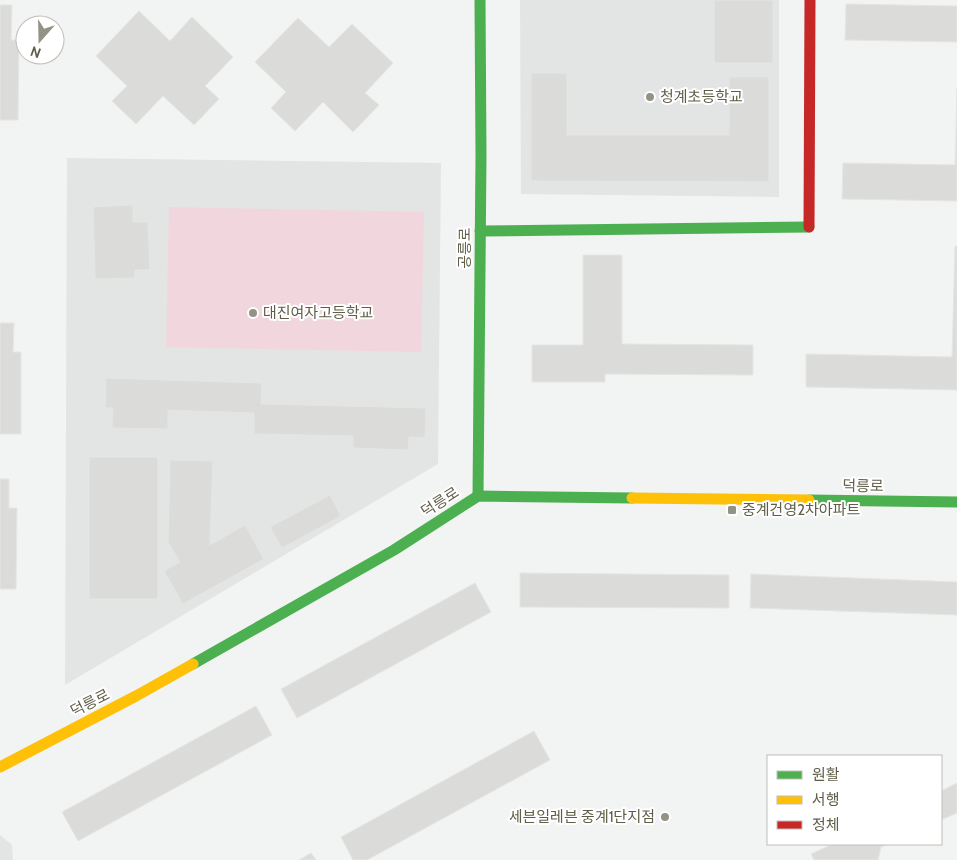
<svg xmlns="http://www.w3.org/2000/svg" width="957" height="860" font-family="Cabin,'Noto Sans KR',sans-serif">
	<style>
		.education { fill: #e3e4e4 }
		.green { fill: #f2d6dd }
		.building { fill: #dbdcda; stroke: #e5e5e4 }
		.lines { fill: none; stroke-linecap: round; stroke-linejoin: round }
		.fast { stroke: #4caf50; stroke-width: 11 }
		.slow { stroke: #ffc107; stroke-width: 11 }
		.jam { stroke: #c62828; stroke-width: 11 }
		.poi-dot { fill: #939284; stroke: #fff; stroke-width: 2 }
		.labels { text-anchor: middle; dominant-baseline: central; stroke-width: 4; stroke-linejoin: round; paint-order: stroke }
		.poi-label { font-size: 15px; fill: #605d48; stroke: #fff; text-anchor: start }
		.street-label { font-size: 15px; fill: #605d48; stroke: #fff }
	</style>
	<rect width="100%" height="100%" fill="#f2f3f3"/>
	<g class="education">
		<path d="M520 0H779V197L521 194Z"/>
		<path d="M67 158 441 163 438 464 65 685Z"/>
		<path d="M0 835 12 845 13 860H0Z"/>
	</g>
	<path class="green" d="M169 207 424 212 421 352 166 347Z"/>
	<g class="building">
		<rect x="714" y="0" width="59" height="63"/>
		<path d="M846 4 957 6V42L845 40Z"/>
		<path d="M0 5H12L11 40H19L18 120H0Z"/>
		<path d="M139 11 170 41 192 17 233 57 205 86 219 99 194 125 163 96 136 124 112 101 127 86 96 56Z"/>
		<path d="M298 18 329 47 352 24 393 63 365 93 379 105 353 132 323 102 295 131 271 108 286 92 255 62Z"/>
		<path d="M531 73H567V135H729V77H769V182L531 181Z"/>
		<path d="M957 88V201L842 199 843 163 955 165Z"/>
		<path d="M133 205V222H148L150 270H135V278L95 279 93 207Z"/>
		<path d="M955 246H957V390L806 387V354L952 357Z"/>
		<path d="M583 255H622V344L753 345V375L605 374V382H532V345H583Z"/>
		<path d="M0 323H14L13 352H21V434H0Z"/>
		<path d="M106 378 262 383 261 404 426 408 425 438 409 437 408 450 353 448V436L254 434V413L168 410V429L112 428 113 408H105Z"/>
		<rect x="89" y="457" width="69" height="142"/>
		<path d="M170 460 213 461 210 545 245 525 264 559 183 604 164 571 180 562 168 542Z"/>
		<path d="M0 479H9V508H17L16 589H0Z"/>
		<path d="M330 495 341 516 282 548 270 527Z"/>
		<path d="M520 573 729 575V608L520 607Z"/>
		<path d="M751 574 957 582V615L750 608Z"/>
		<path d="M475 583 491 612 297 718 281 689Z"/>
		<path d="M256 706 272 735 78 841 62 812Z"/>
		<path d="M534 731 550 760 367 860H353L341 837Z"/>
		<path d="M957 783V813L941 820V791Z"/>
		<path d="M833 844H888L881 847 878 860H814L811 854Z"/>
		<path d="M311 853 316 860H299Z"/>
	</g>
	<g class="lines">
		<g class="fast">
			<path d="M480 231 809 227"/>
			<path d="M478 496 481 155 480 0"/>
			<path d="M809 500 957 502"/>
			<path d="M193 664 394 550 478 496 632 498"/>
		</g>
		<g class="slow">
			<path d="M632 498 809 500"/>
			<path d="M0 767 136 696 193 664"/>
		</g>
		<path class="jam" d="M809 227 810 0"/>
	</g>
	<g class="poi-dot">
		<circle cx="650" cy="97" r="5"/>
		<circle cx="253" cy="313" r="5"/>
		<rect x="727" y="505" width="10" height="10" rx="2.5"/>
		<circle cx="665" cy="817" r="5"/>
	</g>
	<g class="labels">
		<g class="poi-label">
			<text x="660" y="97">청계초등학교</text>
			<text x="263" y="313">대진여자고등학교</text>
			<text x="742" y="510">중계건영2차아파트</text>
			<text x="655" y="817" text-anchor="end">세븐일레븐 중계1단지점</text>
		</g>
		<g class="street-label">
			<text transform="translate(465 248) rotate(-90)">공릉로</text>
			<text transform="translate(863 486) rotate(1)">덕릉로</text>
			<text transform="translate(440 502) rotate(-33)">덕릉로</text>
			<text transform="translate(90 703) rotate(-27)">덕릉로</text>
		</g>
	</g>
	<rect x="767" y="755" width="175" height="90" fill="#ffffff" stroke="#bfbeb6"/>
	<rect x="777" y="771" width="25" height="8" fill="#4caf50" stroke="#bfbeb6"/>
	<text x="812" y="780" font-size="15" fill="#605d48">원활</text>
	<rect x="777" y="796" width="25" height="8" fill="#ffc107" stroke="#bfbeb6"/>
	<text x="812" y="805" font-size="15" fill="#605d48">서행</text>
	<rect x="777" y="821" width="25" height="8" fill="#c62828" stroke="#bfbeb6"/>
	<text x="812" y="830" font-size="15" fill="#605d48">정체</text>
	<g transform="translate(40 40) rotate(200)"><circle r="24" fill="#ffffff" stroke="#bfbeb6"/>
	<path d="M0-4L9 19L0 12L-9 19Z" fill="#939284"/>
	<text y="-8" font-size="14" font-weight="bold" text-anchor="middle" fill="#605d48">N</text>
	</g>
</svg>
